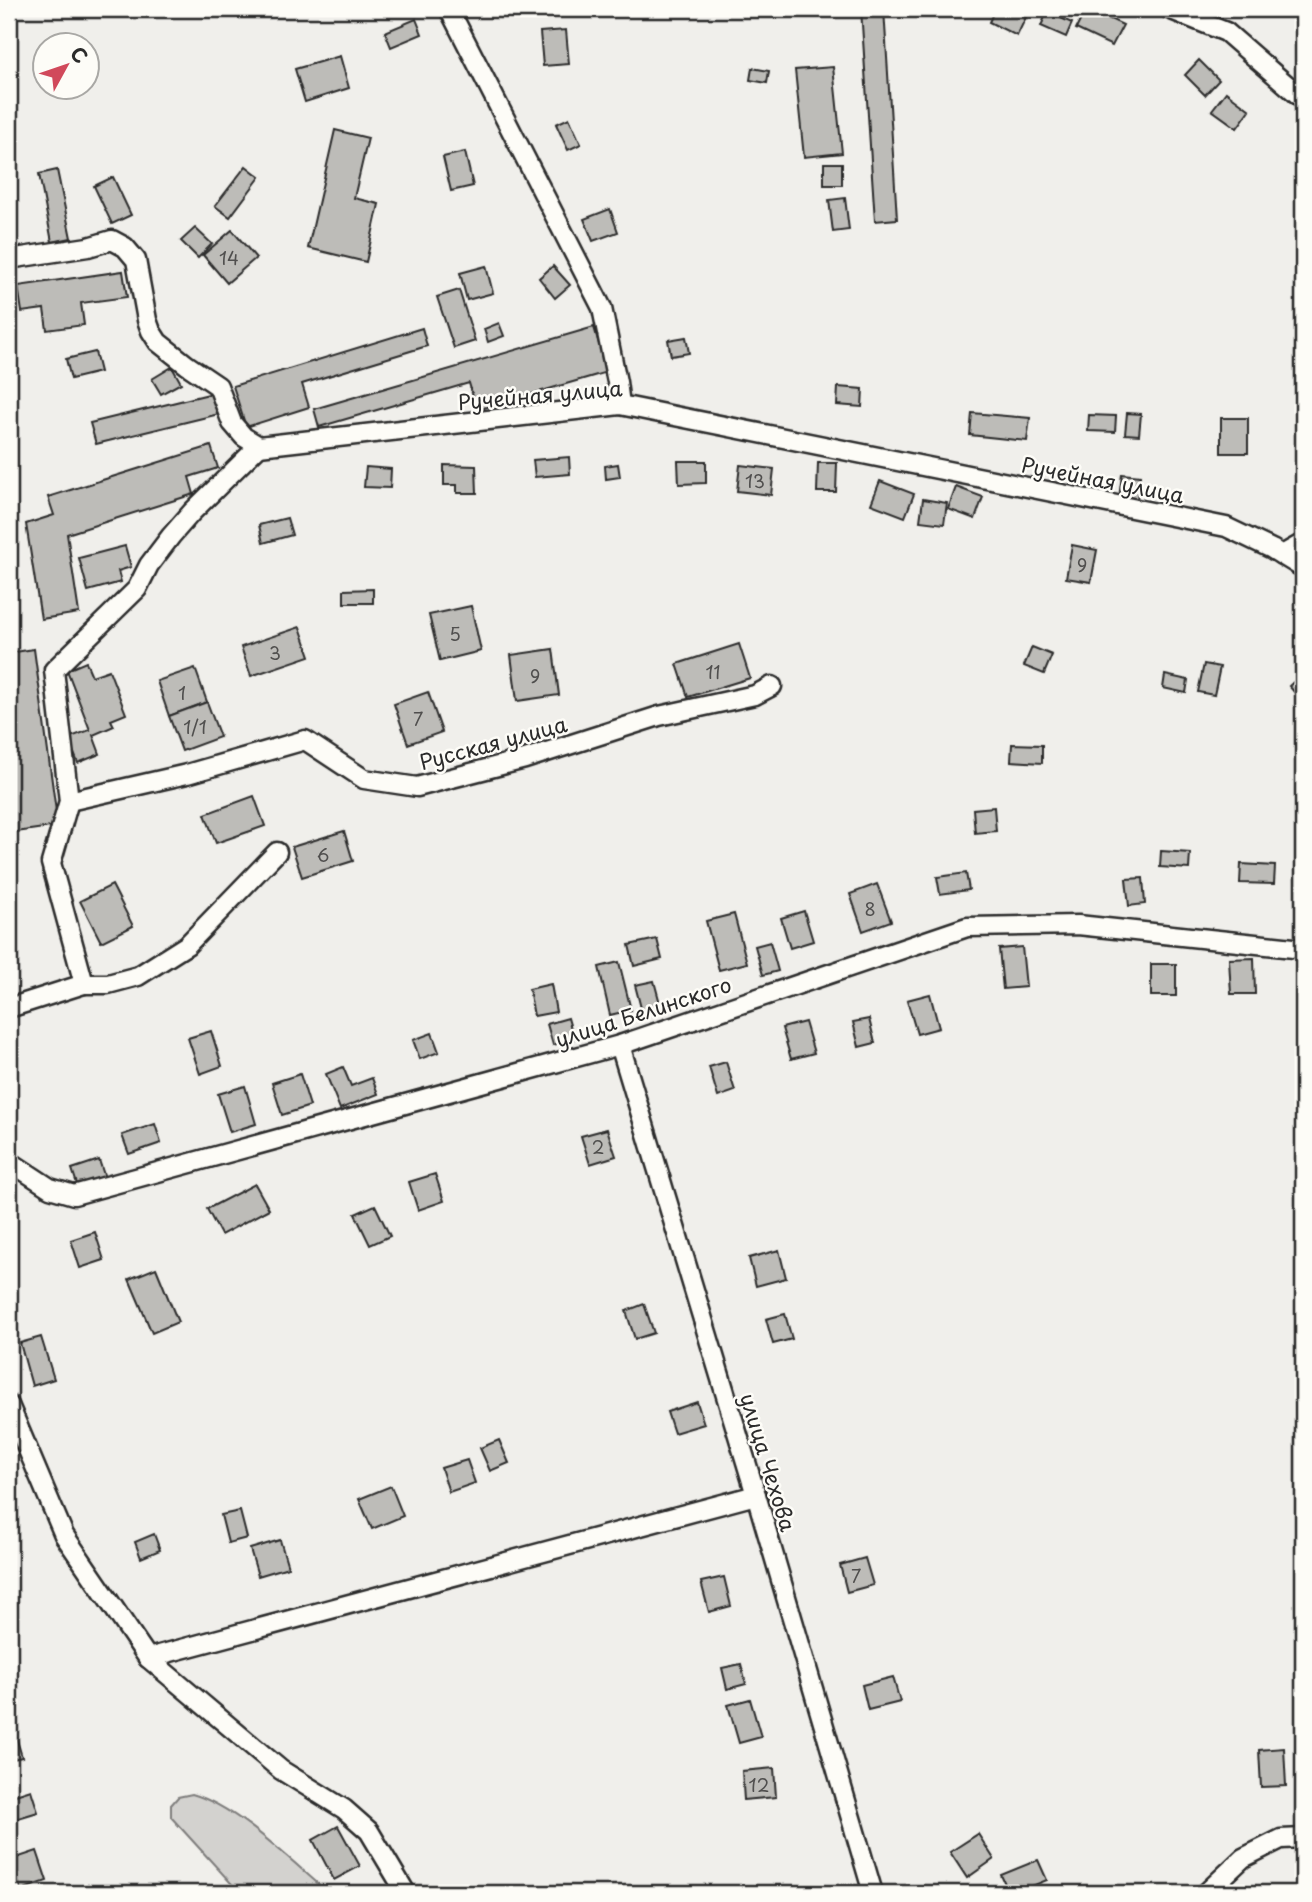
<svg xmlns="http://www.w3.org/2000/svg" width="1312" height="1902" font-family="'Playpen Sans',sans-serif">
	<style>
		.green { fill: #d3d2cf; stroke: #7f7e7d; stroke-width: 2 }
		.building { fill: #bdbcb8; stroke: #2b2b2b; stroke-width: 2 }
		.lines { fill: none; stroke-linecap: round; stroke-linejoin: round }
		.street-casing { stroke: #2b2b2b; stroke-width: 23 }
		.street { stroke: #fdfcf7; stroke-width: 18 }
		.labels { text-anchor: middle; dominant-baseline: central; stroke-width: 5; stroke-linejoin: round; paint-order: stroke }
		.number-label { font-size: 18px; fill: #504f4e }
		.street-label { font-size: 21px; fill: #2b2b2b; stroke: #fdfcf7 }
	</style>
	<rect width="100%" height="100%" fill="#f0efeb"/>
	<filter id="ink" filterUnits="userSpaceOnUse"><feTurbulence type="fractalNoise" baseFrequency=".0143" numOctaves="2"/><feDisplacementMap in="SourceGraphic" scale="14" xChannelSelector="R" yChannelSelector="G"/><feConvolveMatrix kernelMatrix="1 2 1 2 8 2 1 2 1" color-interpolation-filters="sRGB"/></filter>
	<g filter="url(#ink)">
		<path class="green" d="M192 1794C238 1807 292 1862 329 1893H240L171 1817V1805L178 1797Z"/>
		<g class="building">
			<path d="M861 9H884L897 219 875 221Z"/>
			<path d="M995 9H1009L1026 17 1017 36 989 22Z"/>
			<path d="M1086 9H1089L1123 25 1112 46 1076 29Z"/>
			<path d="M1047 12 1072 23 1066 37 1041 26Z"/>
			<path d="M416 19 422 34 391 47 385 32Z"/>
			<path d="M566 30 569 64 543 66 540 32Z"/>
			<path d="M340 56 349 88 305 102 295 69Z"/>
			<path d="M1199 60 1219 80 1205 95 1185 75Z"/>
			<path d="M833 67 842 153 804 157 795 70Z"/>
			<path d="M752 68 769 71 767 83 750 80Z"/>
			<path d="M1226 92 1250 110 1237 128 1212 110Z"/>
			<path d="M569 118 581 144 568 150 556 124Z"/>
			<path d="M335 130 368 138 354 198 379 204 366 262 308 248Z"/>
			<path d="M465 152 473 186 451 191 443 157Z"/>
			<rect x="824" y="163" width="18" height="22"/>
			<path d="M246 166 260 177 230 217 215 206Z"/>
			<path d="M57 170 71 238 52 242 39 174Z"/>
			<path d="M113 177 131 215 112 224 94 186Z"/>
			<path d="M845 198 849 230 833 232 829 200Z"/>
			<path d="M610 209 618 232 593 241 584 219Z"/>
			<path d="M195 228 212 244 198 258 181 241Z"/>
			<path d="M232 230 256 258 227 283 203 255Z"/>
			<path d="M486 266 493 293 467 300 460 273Z"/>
			<path d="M553 266 570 285 555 298 539 278Z"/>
			<path d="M123 271 127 297 81 303 84 325 47 330 44 309 22 312 18 286Z"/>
			<path d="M459 290 475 341 454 348 437 297Z"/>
			<path d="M499 323 504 336 488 342 484 329Z"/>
			<path d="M594 327 607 372 477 410 469 383 319 427 314 409Z"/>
			<path d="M422 328 427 346 302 384 309 407 246 427 233 386Z"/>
			<path d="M686 337 689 353 671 356 668 340Z"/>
			<path d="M95 352 100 372 71 379 66 359Z"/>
			<path d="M172 367 181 383 161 394 152 379Z"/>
			<path d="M838 387 863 389 862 407 837 405Z"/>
			<path d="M213 393 219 414 96 444 90 423Z"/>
			<path d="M972 413 1030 418 1027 441 970 435Z"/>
			<path d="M1127 413 1141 414 1139 435 1125 434Z"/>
			<path d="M1089 415 1116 416 1115 432 1088 431Z"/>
			<rect x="1221" y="418" width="27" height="35"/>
			<path d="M211 446 218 468 189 477 194 494 67 534 79 613 41 619 26 524 54 515 48 497Z"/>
			<path d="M569 457 570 474 535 477 533 460Z"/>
			<path d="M678 461H706V483L679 484Z"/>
			<path d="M818 463H837L836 492H817Z"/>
			<path d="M618 464 620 477 606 479 605 466Z"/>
			<path d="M444 465 476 466 477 493H457V485H444Z"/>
			<path d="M740 465 774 469 771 495 737 491Z"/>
			<path d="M366 467 391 469 390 488 364 487Z"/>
			<path d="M1122 474 1140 476 1137 500 1119 498Z"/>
			<path d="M880 481 914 494 905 517 871 504Z"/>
			<path d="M956 487 983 497 975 519 948 509Z"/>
			<path d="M923 499 947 503 944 524 920 521Z"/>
			<path d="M287 518 292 535 263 543 259 525Z"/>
			<path d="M1072 545 1097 550 1091 582 1066 578Z"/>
			<path d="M125 546 131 567 118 571 121 582 88 591 79 558Z"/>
			<path d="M373 589V603H344V590Z"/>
			<path d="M471 606 481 651 440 661 429 615Z"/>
			<path d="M300 627 310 656 251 676 241 647Z"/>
			<path d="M739 644 750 678 688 697 677 664Z"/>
			<path d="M1032 647 1052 655 1044 674 1024 666Z"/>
			<path d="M34 649 58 826 9 833V653Z"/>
			<path d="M553 649 559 695 517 701 511 655Z"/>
			<path d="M86 662 92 676 109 670 126 714 111 720 114 726 93 735 100 754 78 763 68 738 90 730 67 670Z"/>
			<path d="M1204 664 1220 667 1214 695 1198 692Z"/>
			<path d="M195 668 207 702 169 716 157 681Z"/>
			<path d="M1303 673V702L1289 686Z"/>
			<path d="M1165 675 1188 680 1186 693 1163 688Z"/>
			<path d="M428 692 442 732 408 744 394 704Z"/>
			<path d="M207 702 220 737 182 751 169 716Z"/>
			<path d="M1012 744 1042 745V763L1011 761Z"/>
			<path d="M254 796 265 826 216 843 205 814Z"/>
			<path d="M994 807 996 831 975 833 973 809Z"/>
			<path d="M344 831 353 861 302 877 292 847Z"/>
			<path d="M1161 851 1190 853 1189 869 1160 867Z"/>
			<path d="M1241 864 1275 866 1274 884 1240 883Z"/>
			<path d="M966 873 969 890 940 894 937 877Z"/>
			<path d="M1143 878 1145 904 1129 906 1126 879Z"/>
			<path d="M877 884 891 921 863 931 850 894Z"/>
			<path d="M112 885 133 926 101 942 80 901Z"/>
			<path d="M804 911 813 941 790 948 781 918Z"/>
			<path d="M734 914 747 963 719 970 706 921Z"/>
			<path d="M657 939 662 959 634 966 629 945Z"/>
			<path d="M770 942 778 971 763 975 755 946Z"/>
			<path d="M1022 947 1026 987 1003 989 999 949Z"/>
			<path d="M1254 958 1255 994H1231L1229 959Z"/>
			<path d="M619 962 631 1010 610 1015 599 967Z"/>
			<rect x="1151" y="964" width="25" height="32"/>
			<path d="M654 981 661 1007 642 1012 635 985Z"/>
			<path d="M551 984 556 1012 534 1016 529 989Z"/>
			<path d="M930 994 939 1028 917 1034 907 1000Z"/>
			<path d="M568 1018 574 1039 553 1045 547 1024Z"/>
			<path d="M869 1019 875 1043 859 1047 853 1022Z"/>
			<path d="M805 1022 814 1053 791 1059 782 1028Z"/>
			<path d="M211 1031 222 1066 200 1074 188 1038Z"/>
			<path d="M432 1033 439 1052 420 1059 413 1040Z"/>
			<path d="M726 1062 735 1091 718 1097 709 1067Z"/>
			<path d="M343 1067 351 1086 372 1078 378 1094 340 1109 326 1074Z"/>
			<path d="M300 1074 310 1106 282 1115 272 1083Z"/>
			<path d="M245 1086 256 1124 230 1132 218 1094Z"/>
			<path d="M155 1124 161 1143 129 1154 122 1135Z"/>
			<path d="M607 1129 616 1156 590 1164 581 1136Z"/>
			<path d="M99 1160 105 1178 78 1187 72 1169Z"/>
			<path d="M435 1174 444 1201 418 1210 409 1182Z"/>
			<path d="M255 1184 269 1209 221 1235 207 1209Z"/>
			<path d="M375 1205 390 1236 370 1245 355 1214Z"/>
			<path d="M95 1232 104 1260 80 1268 71 1240Z"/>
			<path d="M779 1250 786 1278 756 1286 749 1258Z"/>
			<path d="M156 1268 178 1322 152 1333 129 1279Z"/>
			<path d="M644 1304 654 1333 635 1339 626 1311Z"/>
			<path d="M785 1314 792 1339 773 1344 766 1319Z"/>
			<path d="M41 1337 54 1379 32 1386 20 1343Z"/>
			<path d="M697 1402 704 1424 674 1433 667 1412Z"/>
			<path d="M499 1440 509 1463 490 1471 480 1448Z"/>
			<path d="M467 1460 475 1483 449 1492 441 1468Z"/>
			<path d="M391 1486 403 1516 372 1529 359 1499Z"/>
			<path d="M240 1511 247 1538 228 1543 221 1515Z"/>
			<path d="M154 1534 160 1550 141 1558 135 1542Z"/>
			<path d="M280 1540 288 1567 258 1576 250 1549Z"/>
			<path d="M865 1558 873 1585 847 1592 840 1565Z"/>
			<path d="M724 1577 731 1606 709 1612 701 1582Z"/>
			<path d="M741 1664 746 1684 727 1689 722 1668Z"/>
			<path d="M893 1677 900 1702 868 1710 862 1685Z"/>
			<path d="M750 1699 761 1737 739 1743 728 1705Z"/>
			<path d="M12 1723 22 1757 9 1760V1724Z"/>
			<path d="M1284 1748 1286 1786 1261 1787 1259 1750Z"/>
			<path d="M774 1768 776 1797 744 1800 742 1771Z"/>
			<path d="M31 1790 38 1812 15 1819 9 1797Z"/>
			<path d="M338 1826 360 1866 334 1880 313 1840Z"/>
			<path d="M978 1834 994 1859 967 1878 950 1852Z"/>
			<path d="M37 1851 47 1881 21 1890 10 1860Z"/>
			<path d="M1038 1860 1047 1880 1015 1893H1009L1001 1875Z"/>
		</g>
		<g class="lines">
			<g class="street-casing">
				<g id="street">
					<path d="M449 9 602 308 617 382 620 405"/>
					<path d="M1169 9 1226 32 1303 99"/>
					<path d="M9 259 88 247 112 240 125 247 136 260 147 320 151 331 158 342 187 365 218 386 232 423 244 437 259 446 620 405 1226 527 1272 549 1303 568"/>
					<path d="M1282 555 1303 543"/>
					<path d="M69 801 187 774 305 740 364 779 417 787 525 759 659 716 755 695 772 686"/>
					<path d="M84 984H108L138 976 187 945 277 852"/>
					<path d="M9 1008 84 984 51 863 69 801 54 670 137 589 149 565 171 536 192 512 259 446"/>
					<path d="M620 1045 756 1495 873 1893"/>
					<path d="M9 1161 50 1188 74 1195 620 1045 967 927 1078 925 1303 949"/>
					<path d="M9 1405 64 1535 148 1658 756 1495"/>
					<path d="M148 1658 281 1770 344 1809 369 1831 406 1893"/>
					<path d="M1206 1893 1243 1858 1281 1839 1303 1838"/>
				</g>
			</g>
			<use href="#street" class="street"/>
		</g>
	</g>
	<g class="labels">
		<g class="number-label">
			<text x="229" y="257">14</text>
			<text x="755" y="480">13</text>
			<text x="1082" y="564">9</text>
			<text x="455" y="633">5</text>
			<text x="275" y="652">3</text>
			<text x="713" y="671">11</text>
			<text x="535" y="675">9</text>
			<text x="182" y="692">1</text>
			<text x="418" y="718">7</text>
			<text x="195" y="726">1/1</text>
			<text x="323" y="854">6</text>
			<text x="870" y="908">8</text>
			<text x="598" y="1146">2</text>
			<text x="856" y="1575">7</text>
			<text x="759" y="1784">12</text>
		</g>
		<g class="street-label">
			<text transform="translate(540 394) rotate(-5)">Ручейная улица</text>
			<text transform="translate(1103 479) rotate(11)">Ручейная улица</text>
			<text transform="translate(493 742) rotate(-15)">Русская улица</text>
			<text transform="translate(643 1011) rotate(-18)">улица Белинского</text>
			<text transform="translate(769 1462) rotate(73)">улица Чехова</text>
		</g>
	</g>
	<rect width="1312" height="1902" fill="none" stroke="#fdfcf7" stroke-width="35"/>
	<rect x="18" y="18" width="1277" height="1867" fill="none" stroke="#2b2b2b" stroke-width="2.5" filter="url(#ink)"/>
	<g transform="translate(66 66) rotate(50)"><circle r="33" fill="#fdfcf7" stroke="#a9a8a5" stroke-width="2"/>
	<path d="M0-5L12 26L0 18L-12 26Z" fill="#d1495b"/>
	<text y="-10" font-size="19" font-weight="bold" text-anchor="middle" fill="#2b2b2b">С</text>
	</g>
</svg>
